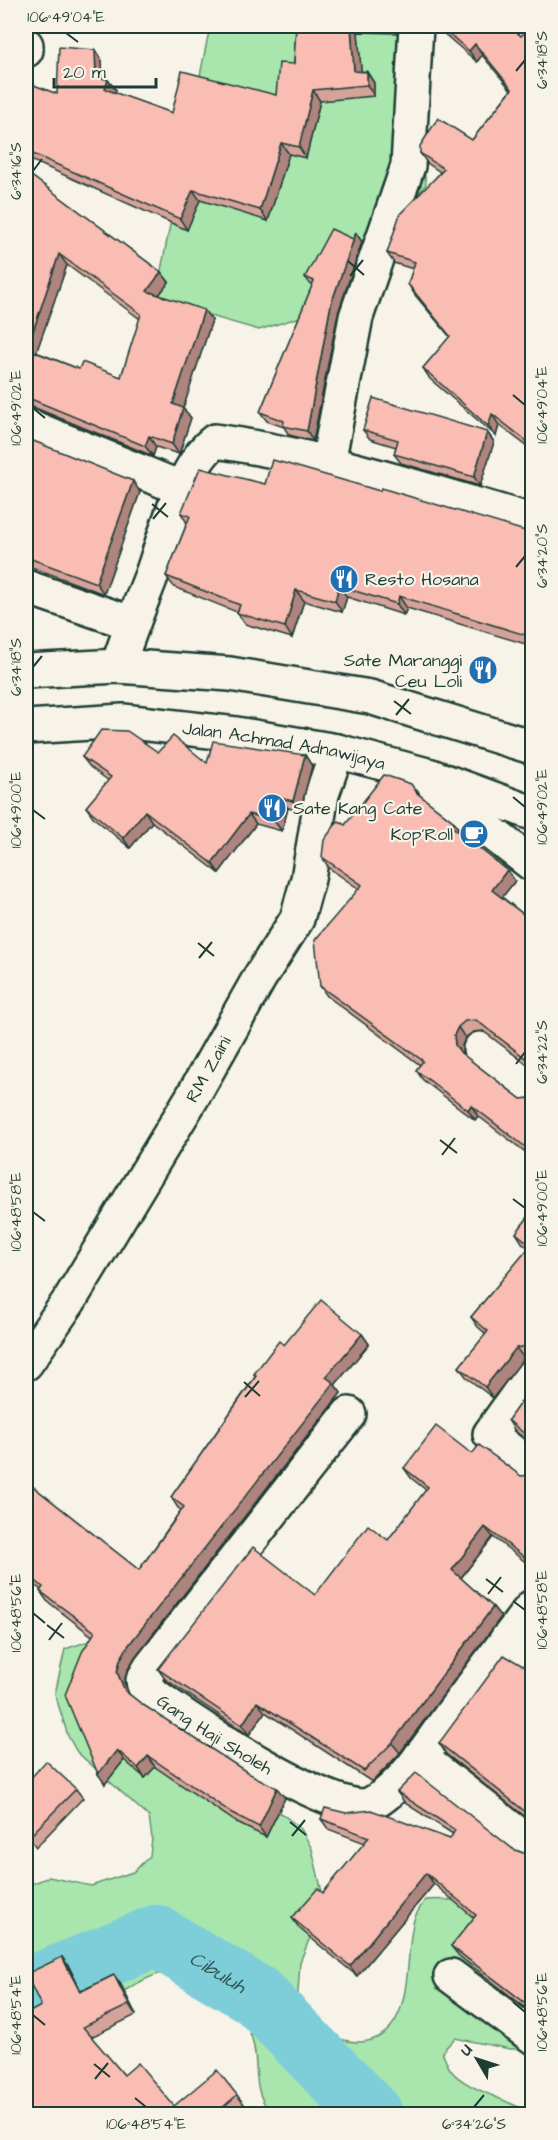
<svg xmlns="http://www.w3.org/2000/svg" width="558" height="2140" font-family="'Architects Daughter',sans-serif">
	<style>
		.green { fill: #a8e6ad; stroke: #649270; stroke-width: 1.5 }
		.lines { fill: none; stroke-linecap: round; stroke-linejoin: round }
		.river { stroke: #7eced9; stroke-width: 62 }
		.minor-casing { stroke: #1f3d34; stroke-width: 38 }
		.major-casing { stroke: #1f3d34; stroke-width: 38 }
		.minor { stroke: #f7f3e8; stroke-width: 33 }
		.major { stroke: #f7f3e8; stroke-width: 33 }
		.wall { fill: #d6a39b; stroke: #1f3d34; stroke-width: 1.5; fill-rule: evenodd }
		.shaded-wall { fill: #ae847e; stroke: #1f3d34; stroke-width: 1.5 }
		.building { fill: #f9bdb4; stroke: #1f3d34; stroke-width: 1.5; fill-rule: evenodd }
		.ticks { fill: none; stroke: #1f3d34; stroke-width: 2 }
		.labels { text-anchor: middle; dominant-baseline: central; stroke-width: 4.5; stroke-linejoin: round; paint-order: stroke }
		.poi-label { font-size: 18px; fill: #1f3d34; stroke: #f7f3e8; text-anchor: start }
		.street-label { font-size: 18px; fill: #1f3d34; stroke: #f7f3e8 }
		.water-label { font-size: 20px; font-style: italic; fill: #325a55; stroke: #f7f3e8 }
		.neatline { fill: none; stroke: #1f3d34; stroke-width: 2 }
		.ticks-label { font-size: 15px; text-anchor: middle; fill: #1f3d34 }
	</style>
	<rect width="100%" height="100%" fill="#f7f3e8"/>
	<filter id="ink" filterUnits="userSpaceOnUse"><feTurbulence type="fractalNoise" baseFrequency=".0167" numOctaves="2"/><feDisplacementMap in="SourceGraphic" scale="12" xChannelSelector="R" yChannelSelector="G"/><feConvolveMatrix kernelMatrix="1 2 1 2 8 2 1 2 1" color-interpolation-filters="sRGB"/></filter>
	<g filter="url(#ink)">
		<g class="green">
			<path d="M210 26H408L410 63 426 184 387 236 381 292 259 330 155 300Z"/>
			<path d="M86 1642C108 1648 132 1654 151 1667 188 1692 233 1765 262 1803L282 1814 301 1829 312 1849 322 1892 316 1923 300 1962 297 2008C312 2025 336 2043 360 2042 417 2038 403 1960 414 1920 416 1913 421 1906 425 1900 472 1897 494 1909 532 1934V2048L510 2049 455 2038 442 2052C444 2057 447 2064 450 2069 463 2089 510 2100 532 2114H272C248 2088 262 2061 250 2033 236 1999 207 1966 167 1972 143 1976 119 1996 97 2006 75 2016 48 2019 26 2025V1886L49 1877 91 1886 133 1872 150 1856 152 1838 149 1817 77 1752 68 1736 55 1694 65 1649Z"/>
		</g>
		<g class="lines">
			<path class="river" id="s1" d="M26 1989 156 1936 257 1996 372 2114"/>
			<g class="minor-casing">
				<g id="minor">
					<path d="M26 45V50"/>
					<path d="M26 425 183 489"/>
					<path d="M328 463 356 317 408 166 416 26"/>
					<path d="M26 587 131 623"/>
					<path d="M118 666C128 634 140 605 152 574 166 535 182 466 215 441 323 456 428 491 532 521"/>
					<path d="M431 776 436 789 532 864"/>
					<path d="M480 1049 532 1091"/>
					<path id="s2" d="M26 1363 69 1301 193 1096 260 977 297 919 308 879 322 794 337 751"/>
					<path d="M532 1375 490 1434 532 1468"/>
					<path id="s3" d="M349 1414 150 1668 143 1680 144 1687C174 1712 338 1821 371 1804 401 1789 430 1744 450 1716 477 1680 504 1643 532 1607"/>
					<path d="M507 1639 532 1658"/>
					<path d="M420 1757 532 1845"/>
					<path d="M451 1976 532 2036"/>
				</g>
			</g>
			<g class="major-casing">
				<g id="major">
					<path d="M26 671 118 666 230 674 370 697 532 747"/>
					<path id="s4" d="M26 727 123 721 236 734 337 751 431 776 532 813"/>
				</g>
			</g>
			<use href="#minor" class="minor"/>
			<use href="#major" class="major"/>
		</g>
		<g class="wall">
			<path d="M296 26H397V33L358 32 361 71 367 72 374 83V96L320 101 306 158 289 154 268 221 200 200 187 230 26 158V82L57 94 102 61 103 78 108 80 116 90 115 93 172 113 276 95 294 64Z"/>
			<path d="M435 26H509L521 36 532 26V450L499 425 496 436 430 379 423 368 450 337 415 295 408 284 413 269 394 263 387 253 440 172 427 163 420 153 472 140 511 90 482 55 477 62Z"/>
			<path d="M26 172 161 272 169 282 159 295 212 320 183 408 191 418 179 454 156 447 153 456 33 407H26ZM67 265 140 319 121 377 79 369 36 352Z"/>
			<path d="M356 233 362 242 338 313 313 441 289 435 284 427 267 421 260 412 312 286 305 277 353 239Z"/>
			<path d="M363 430 487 432 494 442 480 486 401 463 394 454 396 447 370 439Z"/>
			<path d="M26 438 140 492 104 594 26 565Z"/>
			<path d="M265 484 380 491 532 533V646L407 608 404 615 347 597 342 612 304 601 292 638 245 624 237 612 174 587 166 576 187 523 181 513Z"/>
			<path d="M158 752 207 763 305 755 312 766 300 811 288 808 282 831 256 824 219 873 152 822 130 848 94 818 86 807 109 781 90 767 82 757Z"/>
			<path d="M417 793 454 822 461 833 460 834 507 870 515 881 502 897 532 921V1068L483 1031 473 1032 465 1038 462 1046V1054L521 1099 531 1098 532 1097V1157L478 1116 475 1120 423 1080 416 1070 420 1065 327 996 320 986 359 889 329 868 322 857 345 825Z"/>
			<path d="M532 1212V1357L524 1358 493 1398 467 1378 459 1367 486 1334 478 1327 471 1317 529 1248 523 1244 516 1233Z"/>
			<path d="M362 1334 369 1344 335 1385 341 1393 135 1657 127 1671 124 1682 129 1694 143 1705 285 1798 266 1837 239 1824 155 1767 145 1778 124 1760 105 1784 92 1636 47 1601 40 1591 41 1590 26 1578V1481L139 1570 181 1510 178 1508 171 1497 255 1377 254 1374 284 1345Z"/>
			<path d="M532 1386V1444L515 1431 508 1420Z"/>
			<path d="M472 1454 521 1476 531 1475 532 1474V1567L493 1537 461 1578 493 1607 501 1617 400 1753 372 1782 265 1712 249 1735 165 1679 158 1669 315 1595 388 1540 426 1490 411 1478 404 1468Z"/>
			<path d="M532 1664V1822L446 1754 439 1743 523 1666Z"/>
			<path d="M29 1780 76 1789 83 1798 36 1847 30 1839 26 1843Z"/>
			<path d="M397 1792 513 1849 523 1853 532 1851V2013L459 1956 451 1946 474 1918 434 1884 357 1976 300 1929 292 1918 323 1893 365 1843 328 1829 321 1819 450 1839 453 1834 405 1803Z"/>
			<path d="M62 1957 69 1967 81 1991 114 1975 121 1985 136 2015 91 2037 124 2075 174 2106 237 2095 244 2104 232 2115H26L41 2006Z"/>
		</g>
		<g class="shaded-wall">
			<path d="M351 26H354L358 32 362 81 354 71Z"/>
			<path d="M391 26H397V33Z"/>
			<path d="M475 44 482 55 477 62 469 51Z"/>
			<path d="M95 50 102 61 103 86 96 76Z"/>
			<path d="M367 72 374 83V96L367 85Z"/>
			<path d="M108 80 116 90 112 100 105 89Z"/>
			<path d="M313 90 320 101 306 158 299 147Z"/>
			<path d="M281 143 289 154 268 221 260 210Z"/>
			<path d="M193 190 200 200 187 230 180 219Z"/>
			<path d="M356 233 362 242 338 313 313 441 307 431 331 304Z"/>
			<path d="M59 254 67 265 34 359 27 349Z"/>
			<path d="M161 272 169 282 154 301 147 291Z"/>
			<path d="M204 310 212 320 181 415 173 404Z"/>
			<path d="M183 408 191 418 179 454 172 444Z"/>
			<path d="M492 414 499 425 496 436 488 426Z"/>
			<path d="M487 432 494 442 480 486 474 477Z"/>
			<path d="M149 436 156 447 153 456 145 446Z"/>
			<path d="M133 481 140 492 104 594 96 583Z"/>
			<path d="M339 586 347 597 342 612 335 601Z"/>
			<path d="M296 590 304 601 292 638 285 627Z"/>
			<path d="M399 596 407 608 404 615 397 604Z"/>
			<path d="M305 755 312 766 300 811 293 801Z"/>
			<path d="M280 798 288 808 282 831 274 821Z"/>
			<path d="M145 811 152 822 130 848 123 838Z"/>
			<path d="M249 814 256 824 219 873 212 863Z"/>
			<path d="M454 822 461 833 458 837 451 826Z"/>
			<path d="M507 870 515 881 500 900 492 890Z"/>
			<path d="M458 1027 465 1038 462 1046V1055L455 1045 454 1035Z"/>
			<path d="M471 1105 478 1116 475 1120 468 1110Z"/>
			<path d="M532 1286V1300L527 1292Z"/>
			<path d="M362 1334 369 1344 335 1385 341 1393 135 1657 127 1671 124 1682 132 1701 125 1691 117 1672 120 1660 128 1646 326 1377Z"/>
			<path d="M516 1348 524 1358 493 1398 485 1387Z"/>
			<path d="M485 1527 493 1537 459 1580 452 1570Z"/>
			<path d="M493 1607 501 1617 400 1753 392 1743Z"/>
			<path d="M257 1702 265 1712 249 1735 242 1725Z"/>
			<path d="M117 1750 124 1760 105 1784 98 1774Z"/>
			<path d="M148 1756 155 1767 145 1778 138 1768Z"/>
			<path d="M277 1788 285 1798 266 1837 259 1827Z"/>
			<path d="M26 1833 30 1839 26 1843Z"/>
			<path d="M426 1873 434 1884 357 1976 350 1966Z"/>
			<path d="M62 1957 69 1967 86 2002 80 1992Z"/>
			<path d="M114 1975 121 1985 136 2015 129 2005Z"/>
		</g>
		<g class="building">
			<path d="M296 26H351L354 71 367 72V85L313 90 299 147 281 143 260 210 193 190 180 219 26 151V82L57 94 59 47 95 50 96 76 108 80 105 89 172 113 182 71 276 95 279 63 294 64Z"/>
			<path d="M440 26H509L521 36 531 26H532V445L492 414 488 426 423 368 450 336 408 284 415 262 387 253 400 214 444 169 420 153V146L438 118 472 140 512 89 475 44 469 51Z"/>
			<path d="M26 172 161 272 147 291 204 310 173 404 183 408 172 444 149 436 145 446 26 397ZM59 254 141 314 121 377 82 362 79 369 27 349Z"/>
			<path d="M331 229 353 239 356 233 331 304 307 431 283 426 284 421 260 412 314 281 305 277Z"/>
			<path d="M373 398 487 432 474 477 394 454 398 440 363 430Z"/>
			<path d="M26 438 133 481 96 583 26 557Z"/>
			<path d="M272 460 284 463 380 491 381 488 532 533V637L399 596 397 604 339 586 335 601 296 590 285 627 237 613 240 605 166 576 190 516 181 513 200 468 265 484Z"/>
			<path d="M101 730 127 731 158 752 173 736 207 763 213 741 305 755 293 801 280 798 274 821 249 814 212 863 145 811 123 838 86 807 111 777 82 757Z"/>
			<path d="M384 775 411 784 417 793 454 822 451 826 507 870 492 890 532 921V1063L476 1020 465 1021 458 1027 454 1035 455 1045 461 1053 521 1099 531 1098 532 1097V1152L471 1105 468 1110 416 1070 423 1061 320 986 315 940 362 885 322 857 324 840 338 821 345 825Z"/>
			<path d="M532 1212V1286L527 1292 532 1297V1348L527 1346 516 1348 485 1387 459 1367 488 1331 471 1317 531 1245 516 1233Z"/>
			<path d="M321 1300 362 1334 326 1377 334 1383 128 1646 120 1660 117 1672 125 1691 143 1705 250 1774 277 1788 259 1827 232 1813 148 1756 138 1768 117 1750 98 1774 65 1695 82 1652 95 1632 40 1591 43 1587 26 1573V1481L139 1570 184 1507 171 1497 256 1376 254 1374 279 1341 284 1345Z"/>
			<path d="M532 1386V1440L508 1420Z"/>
			<path d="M436 1426 472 1454 479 1445 521 1476 531 1475 532 1474V1563L485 1527 452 1570 493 1607 392 1743 364 1771 257 1702 242 1725 158 1669 253 1547 315 1595 368 1525 388 1540 428 1487 404 1468Z"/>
			<path d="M504 1655 523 1666 532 1664V1817L439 1743Z"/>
			<path d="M46 1761 76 1789 29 1837 26 1833V1778L29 1780Z"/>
			<path d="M416 1773 513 1849 523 1853 532 1851V2008L451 1946 476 1915 426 1873 350 1966 292 1918 318 1888 323 1893 369 1837 321 1819 325 1808 346 1813 371 1810 450 1839 455 1830 397 1792Z"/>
			<path d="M62 1957 80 1992 114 1975 129 2005 83 2027 124 2075 138 2063 174 2106 217 2070 237 2095 214 2115H26V2014L41 2006 26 1974Z"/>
		</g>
	</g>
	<path class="ticks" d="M66 33 78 42M516 71 525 60M33 171 42 159M348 261 364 275M350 276 363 260M513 395 525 405M33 408 45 418M152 504 168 517M153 519 166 503M516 567 525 556M33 667 42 656M394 701 411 714M396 715 409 699M513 797 525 807M33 810 45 819M198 943 214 956M199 958 212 942M516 1064 525 1052M440 1140 457 1153M442 1155 455 1138M513 1199 525 1208M33 1212 45 1221M244 1382 260 1396M245 1397 259 1381M486 1579 503 1592M488 1594 501 1577M513 1601 525 1610M33 1613 45 1623M47 1625 64 1638M49 1640 62 1623M290 1822 306 1835M292 1836 305 1820M513 2002 525 2012M33 2015 45 2025M94 2064 110 2077M95 2079 108 2063M135 2098 146 2107M474 2107 484 2095"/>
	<defs>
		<g id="restaurant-disc" transform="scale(1.5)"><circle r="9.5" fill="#1f6fb2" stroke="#f7f3e8"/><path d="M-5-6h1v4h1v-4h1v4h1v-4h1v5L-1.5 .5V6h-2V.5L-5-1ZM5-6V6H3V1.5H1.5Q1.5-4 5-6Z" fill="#fff"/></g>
		<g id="cafe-disc" transform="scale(1.5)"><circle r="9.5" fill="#1f6fb2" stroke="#f7f3e8"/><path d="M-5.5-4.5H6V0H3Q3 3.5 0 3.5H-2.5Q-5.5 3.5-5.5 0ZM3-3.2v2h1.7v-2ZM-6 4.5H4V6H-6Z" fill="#fff"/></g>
	</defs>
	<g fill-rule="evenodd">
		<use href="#restaurant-disc" x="344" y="579"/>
		<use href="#restaurant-disc" x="483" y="670"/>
		<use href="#restaurant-disc" x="272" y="808"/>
		<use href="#cafe-disc" x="474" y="834"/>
	</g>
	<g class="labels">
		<g class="poi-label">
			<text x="365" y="579">Resto Hosana</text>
			<text x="462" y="660" text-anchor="end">Sate Maranggi<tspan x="462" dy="21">Ceu Loli</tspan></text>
			<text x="293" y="808">Sate Kang Cate</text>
			<text x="453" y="834" text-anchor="end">Kop'Roll</text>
		</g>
		<g class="street-label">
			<text stroke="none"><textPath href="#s4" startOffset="260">Jalan Achmad Adnawijaya</textPath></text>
			<text stroke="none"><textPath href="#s2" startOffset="346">RM Zaini</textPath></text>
			<text stroke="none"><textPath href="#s3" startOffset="429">Gang Haji Sholeh</textPath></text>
		</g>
		<g class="water-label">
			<text stroke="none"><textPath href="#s1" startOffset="212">Cibuluh</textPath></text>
		</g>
	</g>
	<rect width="558" height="2140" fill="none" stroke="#f7f3e8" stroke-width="66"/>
	<g transform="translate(477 2059) rotate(309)" stroke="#f7f3e8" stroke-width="4.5" paint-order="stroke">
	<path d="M0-4.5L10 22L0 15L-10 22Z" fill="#1f3d34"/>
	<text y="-9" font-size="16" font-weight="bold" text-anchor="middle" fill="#1f3d34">U</text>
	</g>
	<path d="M54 78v9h102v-9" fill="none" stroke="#1f3d34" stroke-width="3"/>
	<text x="63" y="78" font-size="18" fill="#1f3d34" stroke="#f7f3e8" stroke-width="4.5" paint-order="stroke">20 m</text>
	<rect x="33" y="33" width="492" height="2074" class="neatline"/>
	<g class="ticks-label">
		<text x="66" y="22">106°49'04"E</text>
		<text transform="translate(542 60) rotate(-90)" y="5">6°34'18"S</text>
		<text transform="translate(16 171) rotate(-90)" y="5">6°34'16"S</text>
		<text transform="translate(542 405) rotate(-90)" y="5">106°49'04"E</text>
		<text transform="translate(16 408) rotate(-90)" y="5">106°49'02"E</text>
		<text transform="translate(542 556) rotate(-90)" y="5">6°34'20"S</text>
		<text transform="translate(16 667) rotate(-90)" y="5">6°34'18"S</text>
		<text transform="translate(542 807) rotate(-90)" y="5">106°49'02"E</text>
		<text transform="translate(16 810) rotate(-90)" y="5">106°49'00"E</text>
		<text transform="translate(542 1052) rotate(-90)" y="5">6°34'22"S</text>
		<text transform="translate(542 1208) rotate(-90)" y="5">106°49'00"E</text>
		<text transform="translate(16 1212) rotate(-90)" y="5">106°48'58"E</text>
		<text transform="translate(542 1610) rotate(-90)" y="5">106°48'58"E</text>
		<text transform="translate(16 1613) rotate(-90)" y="5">106°48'56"E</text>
		<text transform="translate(542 2012) rotate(-90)" y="5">106°48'56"E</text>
		<text transform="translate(16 2015) rotate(-90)" y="5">106°48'54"E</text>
		<text x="146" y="2129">106°48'54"E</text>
		<text x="474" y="2129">6°34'26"S</text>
	</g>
</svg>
